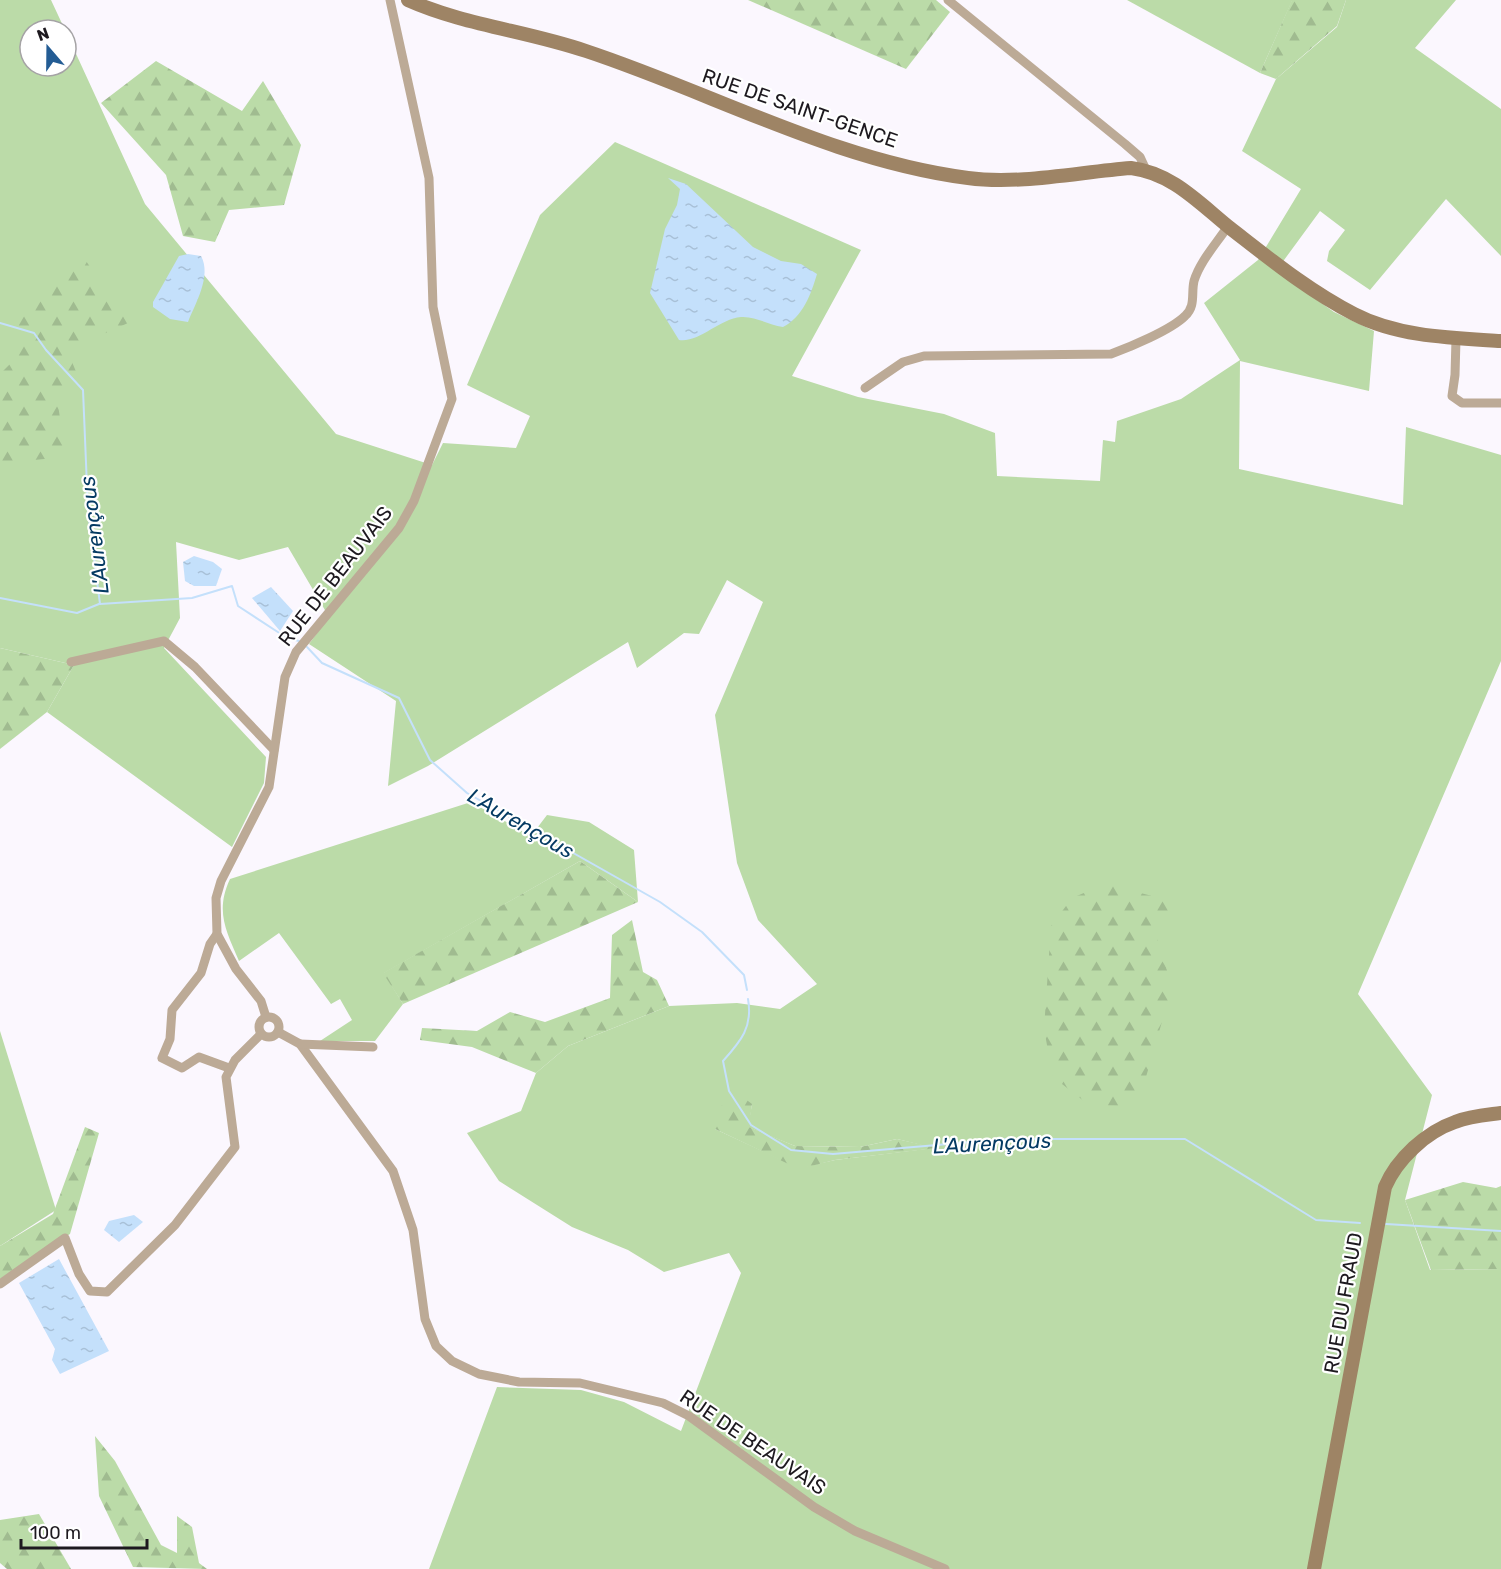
<svg xmlns="http://www.w3.org/2000/svg" width="1501" height="1569" font-family="Rubik,sans-serif">
	<style>
		.green { fill: #bbdba8; fill-rule: evenodd }
		.forest { fill: url(#forest-firs) }
		.water { fill: url(#water-ripples) }
		.lines { fill: none; stroke-linecap: round; stroke-linejoin: round }
		.stream { stroke: #c4e0fb; stroke-width: 2 }
		.street { stroke: #bcaa96; stroke-width: 9 }
		.secondary { stroke: #9e8465; stroke-width: 14 }
		.labels { text-anchor: middle; dominant-baseline: central; stroke-width: 4.5; stroke-linejoin: round; paint-order: stroke }
		.street-label { font-size: 20px; fill: #1d191f; stroke: #fff }
		.water-label { font-size: 21px; font-style: italic; fill: #053b63; stroke: #fff }
	</style>
	<defs>
		<pattern id="forest-firs" width="22" height="20" patternUnits="userSpaceOnUse" patternTransform="scale(1.5)"><rect width="22" height="20" fill="#bbdba8"/><path d="M5 1l3.5 6h-7zM16 11l3.5 6h-7z" fill="#a0bb90"/></pattern>
		<pattern id="water-ripples" width="26" height="14" patternUnits="userSpaceOnUse" patternTransform="scale(1.5)"><rect width="26" height="14" fill="#c4e0fb"/><path d="M2 4q2-2 4 0t4 0M15 11q2-2 4 0t4 0" fill="none" stroke="#a8c0d7"/></pattern>
	</defs>
	<rect width="100%" height="100%" fill="#fbf7fe"/>
	<g class="green">
		<path d="M0 0H51L65 30H30V66H66V32L145 204 336 434 432 465 443 443 516 448 530 416 467 385 540 215 615 142 861 250 792 376 858 397 944 414 995 433 997 476 1100 481 1103 440 1115 442 1117 421 1181 399 1240 360 1204 303 1258 260 1301 189 1242 151 1276 79 1337 27 1346 0H1456L1415 48 1501 109V256L1446 199 1370 290 1327 261 1329 251 1345 230 1320 211 1276 271 1334 312 1374 331 1369 391 1240 361 1239 469 1403 505 1406 427 1501 455V661L1358 994 1432 1095 1405 1200 1430 1270 1501 1269V1569H429L497 1387 581 1390 624 1402 681 1431 741 1273 729 1253 664 1272 628 1250 572 1227 499 1181 467 1133 521 1111 536 1073 568 1046 669 1006 737 1003 780 1009 817 984 758 920 737 863 715 715 763 602 727 580 699 634 684 633 637 668 628 642 428 766 388 786 396 701 309 644 329 617 288 547 239 560 176 542 180 618 164 648 266 757 264 783 232 847 47 712 74 665 0 648ZM752 1104 748 1127 795 1146 860 1147 897 1139 934 1148 835 1160 799 1168 715 1129Z"/>
		<path d="M1127 0H1292V1L1260 73Z"/>
		<path d="M471 802 531 836 547 815 589 822 634 850 638 902 580 861 384 973 403 1004 375 1041H320L352 1020 340 999 331 1004 279 933 239 961C226 931 215 911 230 879Z"/>
		<path d="M0 1031 56 1210 0 1246Z"/>
	</g>
	<g class="forest">
		<path d="M748 0H936L950 12 906 69Z"/>
		<path d="M1292 0H1346L1337 26 1276 79 1260 73Z"/>
		<path d="M156 61 242 111 263 81 301 145 284 205 229 210 215 242 183 236 166 175 101 103Z"/>
		<path d="M84 258 128 323 67 350 77 374 58 405 66 457 1 463 0 374 13 361 14 326Z"/>
		<path d="M0 648 74 665 47 712 0 749Z"/>
		<path d="M580 861 638 902 403 1004 383 973Z"/>
		<path d="M1105 884 1172 901 1157 938 1172 987 1146 1077 1131 1106 1089 1105 1053 1077 1044 1029 1051 926 1072 898Z"/>
		<path d="M632 920 643 972 657 980 669 1006 568 1046 536 1073 472 1047 420 1040 422 1028 477 1031 510 1012 545 1022 610 998 612 935Z"/>
		<path d="M740 1095 752 1104 749 1127 795 1146 860 1147 897 1139 937 1148 835 1160 799 1169 715 1129V1113L726 1101Z"/>
		<path d="M85 1127 99 1133 70 1234 0 1279V1246L53 1214Z"/>
		<path d="M1463 1182 1496 1188 1501 1186V1269L1431 1270 1405 1200Z"/>
		<path d="M95 1436 115 1461 161 1545 177 1553V1516L192 1527 199 1563 207 1569 133 1567 99 1496Z"/>
		<path d="M39 1514 71 1569H7L0 1563V1520Z"/>
	</g>
	<g class="water">
		<path d="M668 178 686 184 753 247 781 261 801 264 817 274C811 294 803 317 783 327 768 325 756 316 741 317 719 319 699 343 679 340L650 293 665 229 677 205 680 189Z"/>
		<path d="M188 254 201 256C212 276 195 304 188 322L170 319 153 307V302L179 256Z"/>
		<path d="M194 556 213 562 222 569 216 586H194L185 581 183 562Z"/>
		<path d="M271 587 293 611 280 631 252 598Z"/>
		<path d="M134 1215 143 1222 119 1242 104 1230 109 1221Z"/>
		<path d="M59 1259 109 1351 60 1374 52 1360 55 1349 19 1283Z"/>
	</g>
	<g class="lines">
		<g class="stream">
			<path d="M0 323 34 333 46 350 83 390 88 511 100 604 192 598 232 586 238 606 287 638 299 641"/>
			<path d="M0 598 77 613 99 604"/>
			<path d="M307 647 322 663 399 698 430 760 467 793 660 902 702 932 744 975 747 990"/>
			<path d="M748 999C753 1027 741 1041 723 1061L729 1091 751 1125 791 1150 833 1154 1006 1139H1185L1316 1220 1360 1223"/>
			<path d="M1386 1224 1501 1231"/>
		</g>
		<g class="street">
			<path d="M948 0 1125 144 1140 157 1146 170"/>
			<path d="M1456 339 1455 375 1452 396 1462 403H1501"/>
			<path d="M865 388 903 362 924 356 1111 354C1130 347 1171 330 1185 316 1196 306 1191 294 1194 281 1200 261 1217 243 1228 226"/>
			<path d="M71 662 164 641 195 667 274 750"/>
			<path d="M217 934 210 944 201 973 172 1010 170 1039 162 1058 182 1068 199 1057 229 1068"/>
			<circle cx="269" cy="1027" r="10"/>
			<path d="M266 1017 261 1001 236 969 217 934 216 898 221 881 269 787 285 677 296 652 399 528 414 501 452 399 433 307 429 178 390 0"/>
			<path d="M278 1032 300 1044 393 1171 413 1230 425 1319 436 1346 452 1361 479 1374 519 1382 580 1383 663 1403 689 1416 814 1507 855 1531 945 1569"/>
			<path d="M300 1044 373 1047"/>
			<path d="M0 1284 65 1238 79 1274 90 1291 107 1292 175 1225 235 1147 226 1077 235 1060 261 1034"/>
		</g>
		<g class="secondary">
			<path d="M408 0C464 25 528 31 586 51 713 93 835 161 968 178 1019 185 1079 172 1131 168 1172 173 1199 203 1230 228 1270 259 1309 291 1354 314 1398 337 1453 338 1501 341"/>
			<path d="M1314 1569 1385 1187C1397 1159 1426 1132 1455 1122 1470 1116 1486 1115 1501 1113"/>
		</g>
	</g>
	<g class="labels">
		<g class="street-label">
			<text transform="translate(800 108) rotate(19)">RUE DE SAINT-GENCE</text>
			<text transform="translate(335 576) rotate(-52)">RUE DE BEAUVAIS</text>
			<text transform="translate(1343 1303) rotate(-80)">RUE DU FRAUD</text>
			<text transform="translate(753 1442) rotate(34)">RUE DE BEAUVAIS</text>
		</g>
		<g class="water-label">
			<text transform="translate(94 535) rotate(-97)">L'Aurençous</text>
			<text transform="translate(521 823) rotate(30)">L'Aurençous</text>
			<text transform="translate(992 1143) rotate(-3)">L'Aurençous</text>
		</g>
	</g>
	<g transform="translate(48 48) rotate(340)"><circle r="28" fill="#ffffff" stroke="#a5a3a5" stroke-width="1.5"/>
	<path d="M0-4.5L10 22L0 15L-10 22Z" fill="#235c94"/>
	<text y="-9" font-size="16" font-weight="bold" text-anchor="middle" fill="#1d191f">N</text>
	</g>
	<path d="M21 1539v9h126v-9" fill="none" stroke="#1d191f" stroke-width="3"/>
	<text x="30" y="1539" font-size="18" fill="#1d191f" stroke="#ffffff" stroke-width="4.5" paint-order="stroke">100 m</text>
</svg>
